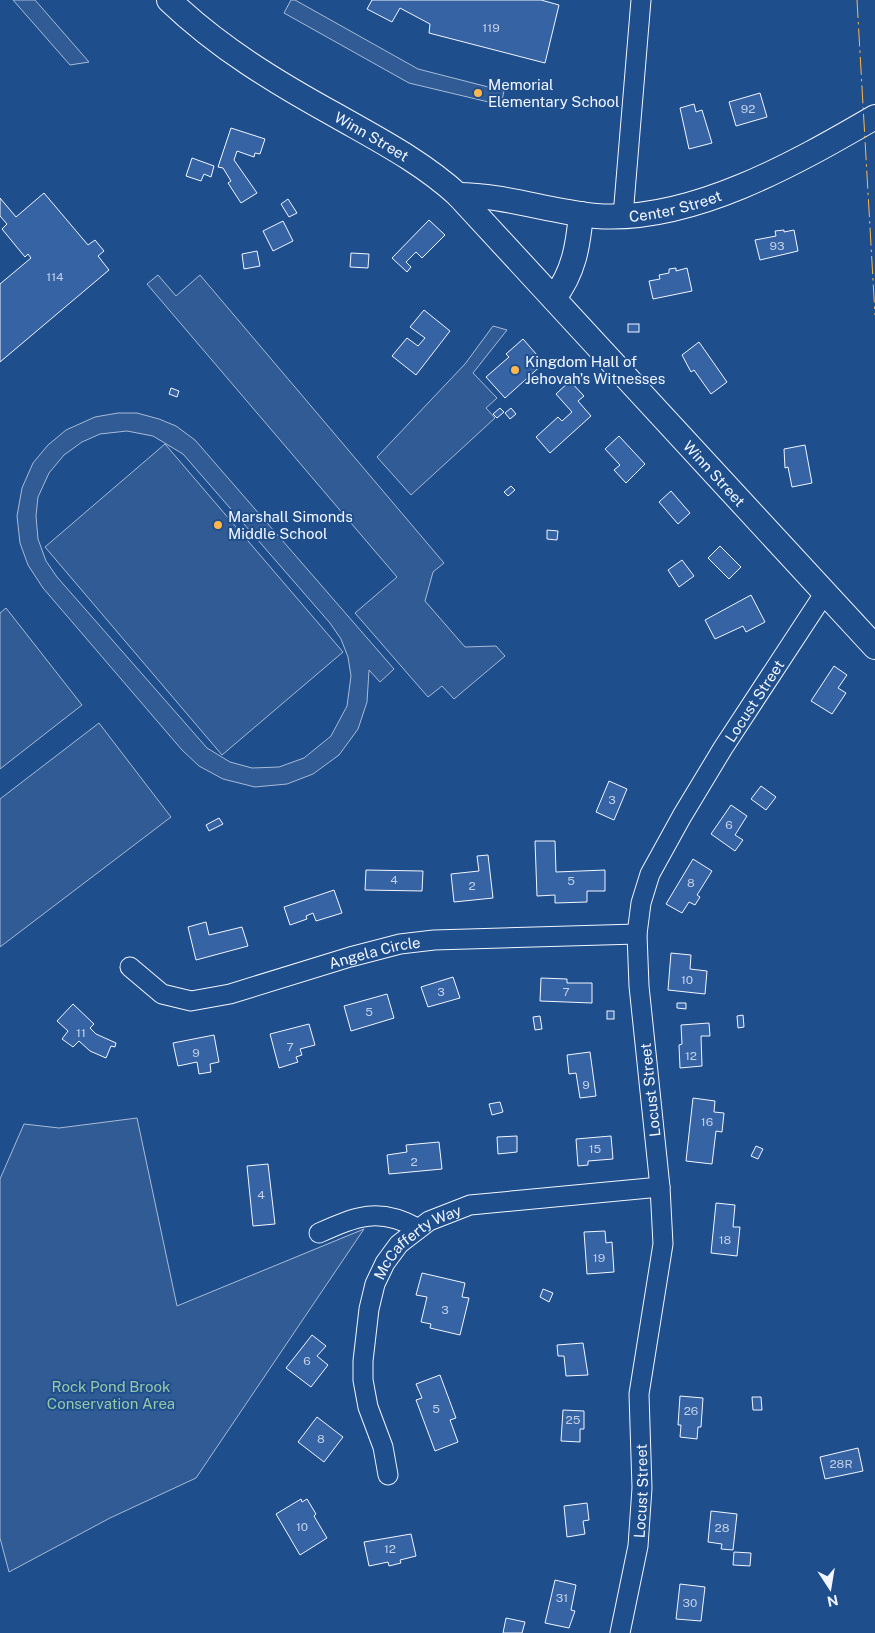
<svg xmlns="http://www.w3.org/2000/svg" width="875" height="1633" font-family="'Public Sans',sans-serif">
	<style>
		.built { fill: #305b95; stroke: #a8bbd7; fill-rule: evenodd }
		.building { fill: #3563a3; stroke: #f2f6ff }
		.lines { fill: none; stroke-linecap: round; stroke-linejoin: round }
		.minor-casing { stroke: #f2f6ff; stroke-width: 21 }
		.major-casing { stroke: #f2f6ff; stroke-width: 26 }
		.minor { stroke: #1f4e8c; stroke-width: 19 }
		.major { stroke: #1f4e8c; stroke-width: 24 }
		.power { stroke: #ffb74d; stroke-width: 1; stroke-dasharray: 18 4 2.5 4; stroke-linecap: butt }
		.poi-dot { fill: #ffb74d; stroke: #1f4e8c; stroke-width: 2 }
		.labels { text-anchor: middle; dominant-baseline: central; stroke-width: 4; stroke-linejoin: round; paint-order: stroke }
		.number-label { font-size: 12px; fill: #c3d1e8 }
		.poi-label { font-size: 15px; fill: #f2f6ff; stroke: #1f4e8c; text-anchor: start }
		.street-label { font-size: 15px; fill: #f2f6ff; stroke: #1f4e8c }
		.park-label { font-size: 15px; fill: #97c8a6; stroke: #1f4e8c }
	</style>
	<rect width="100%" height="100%" fill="#1f4e8c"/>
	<g class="built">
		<path d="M13 0H35L89 62 70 65Z"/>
		<path d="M291 0H295L418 69 504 91 501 105 409 83 284 13Z"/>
		<path d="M158 275 176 296 200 275 444 563 433 572 425 601 465 647 496 646 505 656 454 699 442 686 428 697 355 613 397 577 147 284Z"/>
		<path d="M493 326 507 330 473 373 497 398 486 408 495 418 411 495 377 457 465 364Z"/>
		<path d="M118 413H137L159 419 176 426 195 440 394 669 380 682 369 670 367 702 358 729 339 755 313 774 287 784 255 787 223 779 199 766 182 750 43 588 28 565 20 543 17 516 22 488 33 463 48 445 66 430 95 417ZM127 431 153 436 183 454 330 623 341 639 348 657 351 676 347 706 331 736 304 758 279 767 252 768 230 762 207 748 57 577 46 561 38 539 36 516 38 497 49 473 64 455 82 442 100 434Z"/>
		<path d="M165 444 343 652 222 755 45 547Z"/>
		<path d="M6 608 82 705 0 769V613Z"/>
		<path d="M99 723 171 817 0 947V799Z"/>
		<path d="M137 1118 177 1306 364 1229 196 1478 110 1518 9 1572 0 1538V1179L24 1124 59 1128Z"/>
	</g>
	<g class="building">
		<path d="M372 0H541L559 5 545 63 429 33 430 24 400 8 392 22 367 9Z"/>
		<path d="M760 93 767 117 736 126 729 102Z"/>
		<path d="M694 104 696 112 702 110 712 143 689 149 680 108Z"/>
		<path d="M231 128 265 139 260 154 255 153 254 157 237 151 234 160 257 193 241 203 228 183 231 181 223 168 218 167Z"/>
		<path d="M192 158 214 166 211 177 204 174 201 181 186 176Z"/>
		<path d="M44 193 88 245 95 240 104 251 98 256 109 270 0 362V284L31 258 28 254 25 257 2 229 7 224 0 216V198L16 217Z"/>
		<path d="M288 199 297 213 289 217 281 204Z"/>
		<path d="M429 220 445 235 422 258 416 252 406 262 411 267 407 272 392 258Z"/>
		<path d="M283 221 293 241 273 251 263 231Z"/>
		<path d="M784 230V232L794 230 798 251 760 260 755 240 776 236 775 231Z"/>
		<path d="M257 251 260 266 244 269 242 254Z"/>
		<path d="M351 253 369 254 368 268 350 267Z"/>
		<path d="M676 268V271L687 268 692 291 653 299 649 281 660 279 659 275 669 273V269Z"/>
		<path d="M424 310 450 331 416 375 392 356 407 338 418 346 425 338 410 327Z"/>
		<rect x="628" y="324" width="11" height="8"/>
		<path d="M523 339 544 363 505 398 486 377 509 357 506 354Z"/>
		<path d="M699 342 727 382 711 394 694 370 691 372 682 355Z"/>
		<path d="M570 381 584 396 578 401 591 416 550 453 536 437 558 417 562 421 572 412 556 394Z"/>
		<path d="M171 388 179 391 177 397 169 394Z"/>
		<path d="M500 408 504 412 497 418 493 414Z"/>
		<path d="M511 408 516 414 510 419 505 413Z"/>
		<path d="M619 436 645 464 626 483 614 470 620 465 605 449Z"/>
		<path d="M805 445 812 483 792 487 788 467 785 468 784 449Z"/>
		<path d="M511 486 515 490 508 496 504 492Z"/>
		<path d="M671 491 690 513 678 524 659 502Z"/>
		<path d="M547 530 558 531 557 540 547 539Z"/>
		<path d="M720 546 741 567 729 579 708 558Z"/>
		<path d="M682 560 694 576 679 587 668 570Z"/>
		<path d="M751 595 765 622 746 632 743 626 715 639 705 620Z"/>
		<path d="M834 666 847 675 838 688 846 693 832 714 811 701Z"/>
		<path d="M609 781 627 789 614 820 596 812Z"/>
		<path d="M761 786 776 797 766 810 751 799Z"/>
		<path d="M731 805 747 816 735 835 743 840 735 851 711 834Z"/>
		<path d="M219 818 223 824 209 831 206 825Z"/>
		<path d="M535 841H555L556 872 605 870V891H587V902L555 903V895L537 896Z"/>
		<path d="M488 855 493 898 454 902 451 874 479 871 477 856Z"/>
		<path d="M693 859 712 871 697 895 700 897 695 905 689 902 682 913 666 904Z"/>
		<path d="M366 870 423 871 422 891 365 890Z"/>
		<path d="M334 890 342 913 316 921 313 913 306 916 307 919 290 925 284 907Z"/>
		<path d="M206 922 209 935 242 927 248 946 196 960 188 927Z"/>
		<path d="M671 953 691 955 690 969 707 971 705 994 668 990Z"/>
		<path d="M453 977 460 998 428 1007 421 987Z"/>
		<path d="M541 978 567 979V983H592V1003L540 1001Z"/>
		<path d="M387 994 394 1018 351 1031 344 1006Z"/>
		<path d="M677 1003H686V1009L677 1008Z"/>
		<path d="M73 1004 94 1024 90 1028 96 1034 116 1043 115 1047 111 1046 106 1058 90 1051 79 1041 73 1047 62 1039 68 1031 57 1021Z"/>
		<rect x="607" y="1011" width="7" height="8"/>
		<path d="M743 1015 744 1027 738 1028 737 1016Z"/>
		<path d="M540 1016 542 1029 535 1030 533 1017Z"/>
		<path d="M709 1023 710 1036H701L702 1066 680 1068 679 1045 682 1044 681 1025Z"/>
		<path d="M309 1024 315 1045 300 1049 302 1055 296 1057 298 1062 279 1068 270 1034Z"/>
		<path d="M214 1035 219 1062 210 1064 211 1072 199 1074 197 1062 178 1066 173 1043Z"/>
		<path d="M590 1052 596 1096 580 1098 576 1073 569 1074 567 1055Z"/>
		<path d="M693 1098 715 1101 714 1112 724 1113 722 1132 716 1131 712 1164 686 1161Z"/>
		<path d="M500 1102 503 1112 492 1115 489 1104Z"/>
		<path d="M517 1136V1152L498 1154 497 1137Z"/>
		<path d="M611 1136 613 1159 588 1161V1165L578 1166 576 1139Z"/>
		<path d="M439 1142 442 1169 389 1174 387 1155 407 1152 406 1145Z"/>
		<path d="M756 1146 763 1149 758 1159 751 1156Z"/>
		<path d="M268 1164 275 1224 253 1226 247 1166Z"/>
		<path d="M716 1203 735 1205 733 1227H740L737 1256 711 1253Z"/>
		<path d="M605 1231 606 1243 612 1242 614 1272 587 1274 584 1232Z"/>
		<path d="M422 1273 465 1283 462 1297 469 1298 460 1335 430 1328 431 1324 421 1322 427 1297 416 1295Z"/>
		<path d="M543 1289 553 1293 549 1302 540 1297Z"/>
		<path d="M312 1335 326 1346 317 1356 328 1365 311 1387 286 1368Z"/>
		<path d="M583 1343 588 1375 566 1376 564 1356H558L557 1345Z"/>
		<path d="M440 1375 456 1418 450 1420 458 1442 435 1451 416 1400 422 1398 416 1384Z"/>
		<path d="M680 1396 703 1398 701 1427H698L697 1439 680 1437 681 1425H678Z"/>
		<path d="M752 1397H761L762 1410H753Z"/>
		<path d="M563 1410 584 1411V1429H580V1442L561 1441Z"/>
		<path d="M317 1417 343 1437 324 1462 298 1442Z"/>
		<path d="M858 1448 863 1471 825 1479 820 1457Z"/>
		<path d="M301 1499 302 1502 307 1499 316 1514 314 1516 327 1538 300 1555 276 1514Z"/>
		<path d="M587 1503 589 1520 583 1521 585 1534 567 1537 564 1506Z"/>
		<path d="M711 1511 737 1514 733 1550 721 1549 722 1544 708 1542Z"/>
		<path d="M411 1534 416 1556 400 1560 401 1563 389 1566 388 1562 369 1566 364 1542Z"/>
		<path d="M734 1552 751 1553 750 1566 733 1565Z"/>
		<path d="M555 1580 576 1585 571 1610 575 1611 569 1628 545 1623Z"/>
		<path d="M680 1584 705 1587 701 1621 676 1619Z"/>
		<path d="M506 1618 525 1622 522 1633H503Z"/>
	</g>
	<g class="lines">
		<g class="minor-casing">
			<g id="minor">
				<path d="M623 216 641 0"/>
				<path id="s1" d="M130 967 162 994 191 1001 230 994 350 957 400 944 434 940 637 934"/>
				<path d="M319 1233C357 1216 379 1207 417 1228"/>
				<path id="s2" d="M388 1475 383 1447 368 1407 363 1380V1361L369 1309 375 1284 385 1263 399 1244 429 1221 470 1205 660 1187"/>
				<path id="s3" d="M620 1633 638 1546 642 1488 639 1394 663 1244 660 1187 639 986 637 934 641 903 650 874 682 816 723 748 824 594"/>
			</g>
		</g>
		<g class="major-casing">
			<g id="major">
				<path id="s4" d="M169 0C219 48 277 83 337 116 379 140 422 162 458 195L875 647"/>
				<path id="s5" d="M458 195C505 195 549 212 596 216 691 223 796 163 875 117"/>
				<path d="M554 298C574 272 578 246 581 214"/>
			</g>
		</g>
		<use href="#minor" class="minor"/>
		<use href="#major" class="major"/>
		<path class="power" d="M857 0 875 315"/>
	</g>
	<g class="poi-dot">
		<circle cx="478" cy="93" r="5"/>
		<circle cx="515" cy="370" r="5"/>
		<circle cx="218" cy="525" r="5"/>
	</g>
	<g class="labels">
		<g class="number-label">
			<text x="491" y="28">119</text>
			<text x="748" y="109">92</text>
			<text x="777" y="246">93</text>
			<text x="55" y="277">114</text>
			<text x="612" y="800">3</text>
			<text x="729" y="825">6</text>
			<text x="394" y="880">4</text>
			<text x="571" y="881">5</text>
			<text x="691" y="883">8</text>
			<text x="472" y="886">2</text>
			<text x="687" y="980">10</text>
			<text x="441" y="992">3</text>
			<text x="566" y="992">7</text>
			<text x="369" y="1012">5</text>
			<text x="81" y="1033">11</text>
			<text x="290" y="1047">7</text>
			<text x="196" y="1053">9</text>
			<text x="691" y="1056">12</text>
			<text x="586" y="1085">9</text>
			<text x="707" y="1122">16</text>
			<text x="595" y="1149">15</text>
			<text x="414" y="1162">2</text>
			<text x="261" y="1195">4</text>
			<text x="725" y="1240">18</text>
			<text x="599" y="1258">19</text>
			<text x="445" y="1310">3</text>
			<text x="307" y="1361">6</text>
			<text x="436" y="1409">5</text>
			<text x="691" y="1411">26</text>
			<text x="573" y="1420">25</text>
			<text x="321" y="1439">8</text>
			<text x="841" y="1464">28R</text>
			<text x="302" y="1527">10</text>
			<text x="722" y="1528">28</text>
			<text x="390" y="1549">12</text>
			<text x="562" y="1598">31</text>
			<text x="690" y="1603">30</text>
		</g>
		<g class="poi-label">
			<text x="488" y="84">Memorial<tspan x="488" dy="17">Elementary School</tspan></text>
			<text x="525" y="361">Kingdom Hall of<tspan x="525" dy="17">Jehovah's Witnesses</tspan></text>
			<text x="228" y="516">Marshall Simonds<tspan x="228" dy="17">Middle School</tspan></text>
		</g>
		<g class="street-label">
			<text stroke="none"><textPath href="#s4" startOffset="245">Winn Street</textPath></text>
			<text stroke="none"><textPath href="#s5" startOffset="220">Center Street</textPath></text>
			<text stroke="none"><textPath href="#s4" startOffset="728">Winn Street</textPath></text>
			<text stroke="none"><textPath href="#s3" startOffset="968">Locust Street</textPath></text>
			<text stroke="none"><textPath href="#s1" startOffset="262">Angela Circle</textPath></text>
			<text transform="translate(650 1090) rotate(-96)">Locust Street</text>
			<text stroke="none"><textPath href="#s2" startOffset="258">McCafferty Way</textPath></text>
			<text stroke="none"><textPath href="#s3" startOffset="144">Locust Street</textPath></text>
		</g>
		<g class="park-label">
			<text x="111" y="1386">Rock Pond Brook<tspan x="111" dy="17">Conservation Area</tspan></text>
		</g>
	</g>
	<g transform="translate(830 1588) rotate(168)" stroke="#1f4e8c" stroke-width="4" paint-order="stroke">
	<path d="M0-4L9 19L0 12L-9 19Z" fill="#f2f6ff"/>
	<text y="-8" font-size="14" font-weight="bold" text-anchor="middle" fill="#f2f6ff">N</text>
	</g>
</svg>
